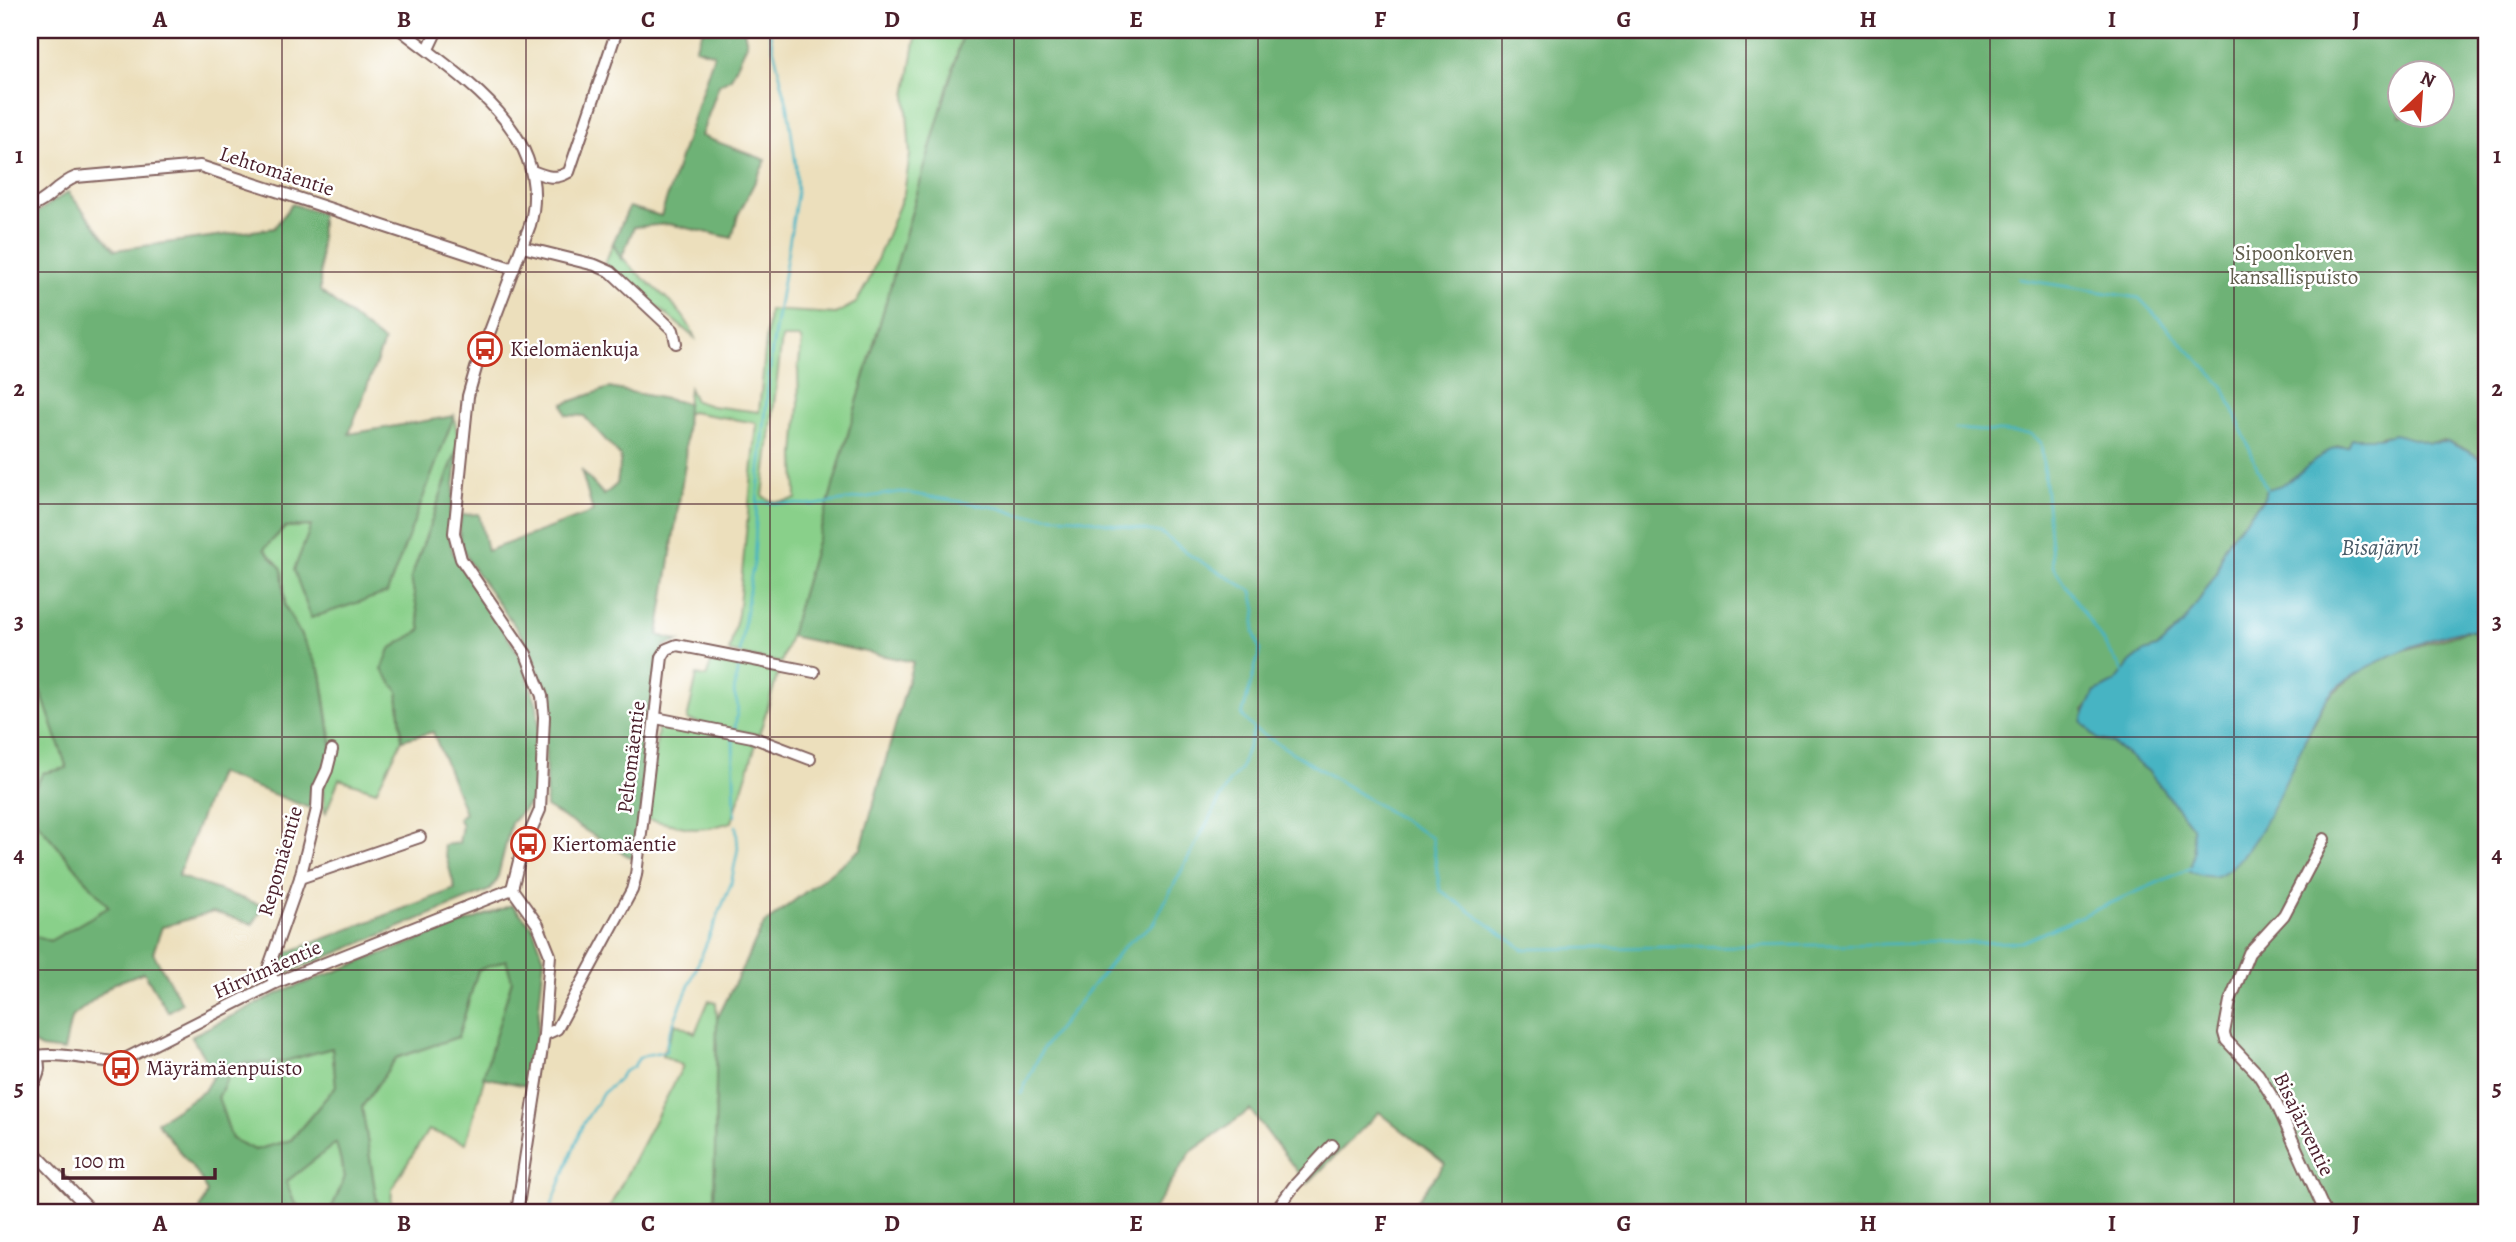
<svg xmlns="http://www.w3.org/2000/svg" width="2516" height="1242" font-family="Alegreya,serif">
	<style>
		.green { fill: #89d08a; stroke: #6a785a; stroke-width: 2; fill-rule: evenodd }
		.forest { fill: #6eb276; stroke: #5c6850; stroke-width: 2; fill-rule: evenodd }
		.water { fill: #47b4c3; stroke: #486a77; stroke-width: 2 }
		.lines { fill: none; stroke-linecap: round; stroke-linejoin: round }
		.stream { stroke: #47b4c3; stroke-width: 2.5 }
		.minor-casing { stroke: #83625e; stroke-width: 14 }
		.minor { stroke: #fff; stroke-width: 10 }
		.grid { fill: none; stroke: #4a1f2b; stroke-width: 2; stroke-opacity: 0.55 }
		.labels { text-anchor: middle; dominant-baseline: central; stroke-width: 5; stroke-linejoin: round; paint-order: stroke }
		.street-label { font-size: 21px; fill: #4a1f2b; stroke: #fff }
		.park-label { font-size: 21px; fill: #605d4c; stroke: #fff }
		.poi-label { font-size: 21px; fill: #4a1f2b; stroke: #fff; text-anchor: start }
		.water-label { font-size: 23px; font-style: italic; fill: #495b68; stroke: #fff }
		.neatline { fill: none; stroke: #4a1f2b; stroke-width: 2.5 }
		.grid-label { font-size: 23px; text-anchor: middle; font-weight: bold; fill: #4a1f2b }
	</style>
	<rect width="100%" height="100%" fill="#fff"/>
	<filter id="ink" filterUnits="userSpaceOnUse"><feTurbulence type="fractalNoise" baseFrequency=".0143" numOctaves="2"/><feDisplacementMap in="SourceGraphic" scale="14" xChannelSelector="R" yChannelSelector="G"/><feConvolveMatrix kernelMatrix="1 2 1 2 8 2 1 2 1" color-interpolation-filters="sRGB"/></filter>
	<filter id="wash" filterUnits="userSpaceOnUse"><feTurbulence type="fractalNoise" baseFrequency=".00686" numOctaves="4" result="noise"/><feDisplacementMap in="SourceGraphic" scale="28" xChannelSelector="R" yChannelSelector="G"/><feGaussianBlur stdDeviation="1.57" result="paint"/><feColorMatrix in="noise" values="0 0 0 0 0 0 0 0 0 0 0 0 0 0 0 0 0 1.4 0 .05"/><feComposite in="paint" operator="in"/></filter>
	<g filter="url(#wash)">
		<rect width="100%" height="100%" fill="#ecdfbc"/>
		<g class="green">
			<path d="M917 30H964L790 636 781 663 729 652 738 614 757 423 691 412 686 414 689 388 695 401 711 406 759 412 769 310 836 314 856 303 868 282 904 193 910 155 906 96ZM782 338H800L802 342 798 369 799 405 795 455 796 499C784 501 773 505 763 496Z"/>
			<path d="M613 243C633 281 678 294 695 338L605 264Z"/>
			<path d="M454 416 459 444 411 578 421 630 390 649 398 691 402 740 376 791 339 779 325 815 323 791 333 750 321 673 285 606 282 569 263 549 286 527 311 526 386 593Z"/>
			<path d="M714 655 779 670 759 735 687 720 697 675 706 677Z"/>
			<path d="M30 684 41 692 67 768 43 773 30 797Z"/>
			<path d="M659 723 750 740 756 744 732 822 710 828 694 829 646 819Z"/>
			<path d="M30 814 109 907 50 941 30 935Z"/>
			<path d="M506 960 512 980 466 1143 428 1130 392 1188 391 1209 377 1203 362 1107 396 1058 458 1037 478 970Z"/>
			<path d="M709 1000 716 1003 717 1019 714 1212H607L683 1066 662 1055 676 1023 695 1033Z"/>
			<path d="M332 1048 336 1086 291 1140 255 1150 232 1139 218 1098 234 1064 282 1062Z"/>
			<path d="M336 1142 345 1177 330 1212C298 1212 298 1211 286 1182Z"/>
		</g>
		<g class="forest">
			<path d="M703 30H744L747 44 731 78 719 85 701 136 766 160 738 215 732 238 669 224 634 227 621 259 613 243 629 207 661 216 714 54 695 48Z"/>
			<path d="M964 30H2486V460L2454 444 2443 441 2429 443 2383 435 2378 438H2352L2348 446H2338L2280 487 2266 489 2264 498 2229 539 2223 549 2218 571 2184 623 2157 648 2144 652 2131 662 2115 682 2094 693 2092 702 2083 710 2097 739 2112 743 2148 771 2192 827 2194 852 2261 828 2326 699 2354 675 2389 655 2469 630 2486 635V1212H1408L1445 1164 1379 1112 1307 1184 1250 1110 1191 1152 1152 1212H714L717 1019 764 924 861 849 913 662 790 636ZM2400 74H2442V116H2400Z"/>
			<path d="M68 192 115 250 274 228 292 204 321 213 320 291 384 342 349 434 454 416 387 593 311 618 294 570 311 526 285 527 264 549 282 569 285 606 321 673 332 750 312 809 218 773 178 876 264 906 253 924 213 912 162 927 153 953 182 1003 168 1012 144 972 113 984 71 1018 64 1051 41 1048 30 1042V935L50 941 109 907 30 814V797L43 773 67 768 41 692 30 684V274L35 267 30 260V217Z"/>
			<path d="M609 388 687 403 685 464 658 635 679 641 664 646 635 860 546 807 545 693 530 647 469 562C461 545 456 533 462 515L479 514 487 551 593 512 581 470 604 495 617 484 621 457 584 416 566 415 563 404Z"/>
			<path d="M459 444 449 533 453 553 520 656 537 705 540 747 534 798 511 823 497 880 490 890 281 976 276 968 281 955 455 889 443 845 459 843 462 825 458 818 465 813 433 732 402 740 398 691 382 670 390 649 421 630 411 578Z"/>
			<path d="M512 905 532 926 544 958 531 1087 483 1077 512 980 506 960 478 970 458 1037 396 1058 362 1107 377 1203 391 1209 390 1212H330L345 1177 336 1143 286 1182 296 1207 305 1212H199L207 1193 201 1179 157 1122 204 1091 214 1074 191 1036 281 992ZM332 1048 336 1086 291 1140 255 1150 232 1139 218 1097 234 1064 282 1062Z"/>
		</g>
		<path class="water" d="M2394 434 2429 443 2448 442 2486 460V635C2480 634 2473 630 2466 630 2433 634 2343 672 2325 701 2300 740 2260 863 2216 876 2208 878 2198 874 2190 872L2194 852 2192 827 2148 771 2112 743 2097 739 2082 722C2084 710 2091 704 2094 693L2115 682 2131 662 2144 652 2157 648 2184 623 2218 571 2223 549 2229 539 2264 498 2266 489C2300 485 2317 446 2348 446L2352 438H2378Z"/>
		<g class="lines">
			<g class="stream">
				<path d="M2019 279 2139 298 2224 387 2266 489"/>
				<path d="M1955 429 2031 434 2041 443 2053 566 2123 672"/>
				<path d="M757 502 814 505 901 492 1000 508 1020 515 1079 518 1161 533 1191 556 1252 591 1256 609 1254 632 1260 650 1242 716 1254 729 1432 838 1440 890 1523 949 2022 942 2191 868"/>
				<path d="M740 652 751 576 754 564 757 502 771 356 797 194 796 166 788 108 769 30"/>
				<path d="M735 728 738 706 734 693 738 665"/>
				<path d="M733 739 735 816"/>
				<path d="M1021 1094 1043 1048 1125 945 1153 924 1229 782 1240 770 1254 729"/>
				<path d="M551 1212 552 1204 583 1124 603 1093 618 1080 623 1072 633 1067 639 1058 646 1055 666 1051 668 1036 731 884 738 848 736 826"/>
			</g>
		</g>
	</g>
	<g filter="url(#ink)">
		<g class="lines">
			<g class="minor-casing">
				<g id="minor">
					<path d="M401 30C462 78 555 134 530 225L476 368 468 396 454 533 461 559 526 654 542 696 544 717 540 810 521 853 512 889 538 925 550 955 544 1035 517 1212"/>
					<path d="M428 49 437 30"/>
					<path d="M532 171C547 177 555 180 569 172L617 30"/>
					<path d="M30 207C49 201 57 184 76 177L200 166 514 269"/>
					<path d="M522 247 595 265 611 272 673 330 676 343"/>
					<path d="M656 718 752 737 810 759"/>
					<path d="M2324 839 2284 915 2249 953 2230 1001 2224 1033 2226 1040 2258 1074 2276 1103 2325 1212"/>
					<path d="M300 878 420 837"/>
					<path d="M275 983 268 969 300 878 317 809 318 789 327 770 332 750"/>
					<path d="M544 1035 557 1029 632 890 636 875 662 657 667 649 677 645 814 672"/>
					<path d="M30 1049C43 1061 41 1075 30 1088"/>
					<path d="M37 1056C64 1052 92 1061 119 1062L275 983 512 889"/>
					<path d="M30 1148 92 1212"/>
					<path d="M393 1212V1211"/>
					<path d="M1275 1212 1294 1186 1332 1145"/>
				</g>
			</g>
			<use href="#minor" class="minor"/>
		</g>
	</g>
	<path class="grid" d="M282 30V1212M526 30V1212M770 30V1212M1014 30V1212M1258 30V1212M1502 30V1212M1746 30V1212M1990 30V1212M2234 30V1212M30 272H2486M30 504H2486M30 737H2486M30 970H2486"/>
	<defs>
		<g id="bus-ring" transform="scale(1.75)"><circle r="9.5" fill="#fff" stroke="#c8321e" stroke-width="1.5"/><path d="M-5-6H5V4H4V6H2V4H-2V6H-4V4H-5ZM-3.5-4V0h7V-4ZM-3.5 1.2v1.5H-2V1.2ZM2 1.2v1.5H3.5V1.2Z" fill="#c8321e"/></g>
	</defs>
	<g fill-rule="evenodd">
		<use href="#bus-ring" x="485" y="349"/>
		<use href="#bus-ring" x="528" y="844"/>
		<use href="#bus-ring" x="121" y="1068"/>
	</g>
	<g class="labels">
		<g class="street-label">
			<text transform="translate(277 171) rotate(18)">Lehtomäentie</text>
			<text transform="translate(631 757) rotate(-83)">Peltomäentie</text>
			<text transform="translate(280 861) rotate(-74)">Repomäentie</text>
			<text transform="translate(267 969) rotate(-24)">Hirvimäentie</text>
			<text transform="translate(2304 1124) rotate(64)">Bisajärventie</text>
		</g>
		<g class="park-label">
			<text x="2294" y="253">Sipoonkorven<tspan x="2294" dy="24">kansallispuisto</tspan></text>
		</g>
		<g class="poi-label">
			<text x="510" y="349">Kielomäenkuja</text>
			<text x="552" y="844">Kiertomäentie</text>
			<text x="146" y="1068">Mäyrämäenpuisto</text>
		</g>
		<g class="water-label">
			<text x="2380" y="547">Bisajärvi</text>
		</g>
	</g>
	<rect width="2516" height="1242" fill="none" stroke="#fff" stroke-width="77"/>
	<g transform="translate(2421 94) rotate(25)"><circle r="33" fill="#ffffff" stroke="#b7a5aa" stroke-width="2"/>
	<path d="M0-5L12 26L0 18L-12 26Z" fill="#c8321e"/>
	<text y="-10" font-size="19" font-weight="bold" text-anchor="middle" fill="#4a1f2b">N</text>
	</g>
	<path d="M63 1168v10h152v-10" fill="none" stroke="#4a1f2b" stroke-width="3.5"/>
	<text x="74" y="1168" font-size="21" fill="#4a1f2b" stroke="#ffffff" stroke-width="5" paint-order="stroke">100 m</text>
	<rect x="38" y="38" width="2440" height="1166" class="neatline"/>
	<g class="grid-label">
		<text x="160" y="27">A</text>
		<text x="404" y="27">B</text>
		<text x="648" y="27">C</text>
		<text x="892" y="27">D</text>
		<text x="1136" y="27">E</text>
		<text x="1380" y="27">F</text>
		<text x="1624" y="27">G</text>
		<text x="1868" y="27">H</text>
		<text x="2112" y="27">I</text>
		<text x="2356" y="27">J</text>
		<text x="19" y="163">1</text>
		<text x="2497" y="163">1</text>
		<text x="19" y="396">2</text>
		<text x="2497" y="396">2</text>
		<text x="19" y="629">3</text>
		<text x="2497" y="629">3</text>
		<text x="19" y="862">4</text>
		<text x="2497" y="862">4</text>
		<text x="19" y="1095">5</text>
		<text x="2497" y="1095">5</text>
		<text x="160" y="1231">A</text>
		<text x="404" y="1231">B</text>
		<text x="648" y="1231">C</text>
		<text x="892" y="1231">D</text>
		<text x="1136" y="1231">E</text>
		<text x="1380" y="1231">F</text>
		<text x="1624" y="1231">G</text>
		<text x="1868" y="1231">H</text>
		<text x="2112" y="1231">I</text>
		<text x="2356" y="1231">J</text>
	</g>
</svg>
